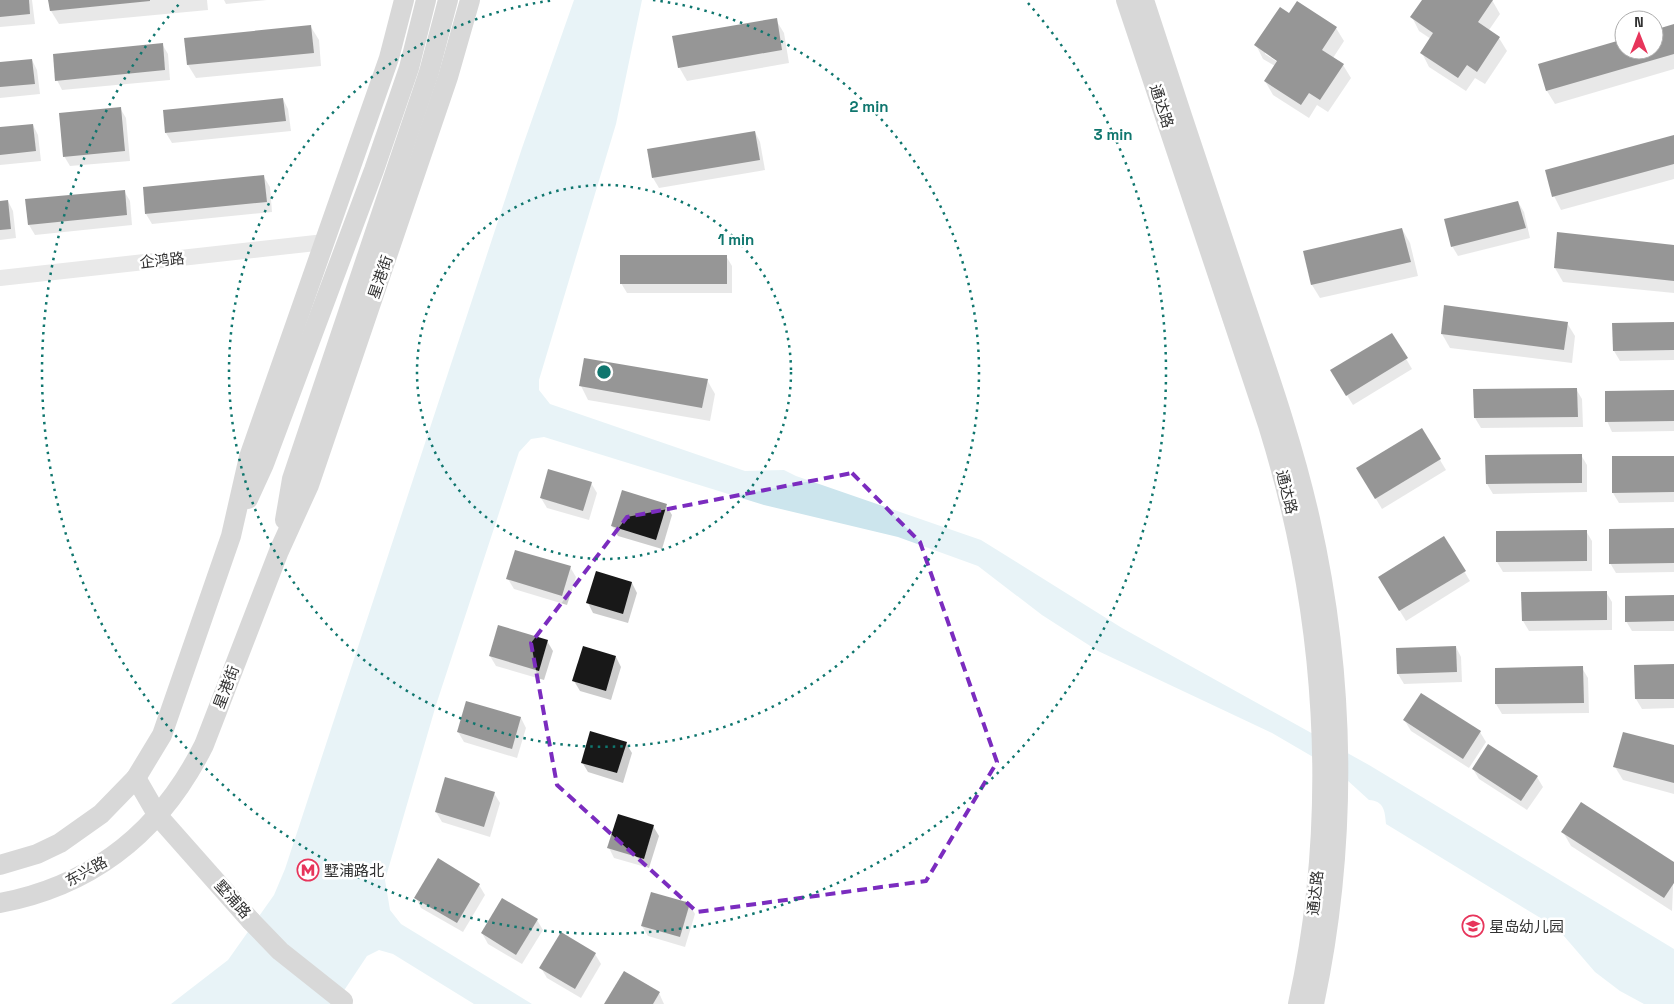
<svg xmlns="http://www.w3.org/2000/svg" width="1674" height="1004" font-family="'Space Grotesk','Noto Sans SC',sans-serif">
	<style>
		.water { fill: #cce5ed }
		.shadow { fill: #0003; fill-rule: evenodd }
		.building { fill: #181818 }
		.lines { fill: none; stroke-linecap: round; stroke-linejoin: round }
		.minor { stroke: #cecece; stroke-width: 16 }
		.major { stroke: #a9a9a9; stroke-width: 20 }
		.major-bridge { stroke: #a9a9a9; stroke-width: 20 }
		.marked { fill: none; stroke: #7b2cbf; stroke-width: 4; stroke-dasharray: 10 6; stroke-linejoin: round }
		.ring { fill: none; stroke: #0f766e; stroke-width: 2.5; stroke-dasharray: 2.5 5 }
		.labels { text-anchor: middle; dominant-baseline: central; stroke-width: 5; stroke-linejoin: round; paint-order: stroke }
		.street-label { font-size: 15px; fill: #313131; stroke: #fff }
		.poi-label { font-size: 15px; fill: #313131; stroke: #fff; text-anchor: start }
		.centre { fill: #0f766e; stroke: #fff; stroke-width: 2.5 }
		.ring-label { font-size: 15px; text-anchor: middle; font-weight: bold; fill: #0f766e; stroke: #fff; stroke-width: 5; stroke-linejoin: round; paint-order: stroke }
	</style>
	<rect width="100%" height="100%" fill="#fff"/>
	<path class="water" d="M574 0H642L616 124 539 380V390L550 404 745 471 784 470 796 476 981 540 1122 628 1369 765 1674 949V1004H1644L1620 991 1595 972 1557 928 1386 824C1385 811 1384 801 1369 800L1347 780 1320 761 1272 733 1098 651 1042 615 978 566 898 537 764 505 544 437 531 439 519 452 436 705 385 880 390 910 401 924 532 1004H474L393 954 379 950 367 956 335 1004H171L228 960 274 895 285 869 522 148Z"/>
	<g class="shadow">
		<path d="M0 0H32L35 24 0 27Z"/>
		<path d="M50 0H207L208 10 59 24 51 11Z"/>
		<path d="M224 0H267L226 4Z"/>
		<path d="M1423 0H1492L1500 14 1489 30 1499 38 1507 51 1485 84 1475 78 1466 91 1429 67 1422 53 1431 39 1419 31 1412 17Z"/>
		<path d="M1290 15 1336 28 1344 41 1333 58 1343 65 1351 78 1328 112 1317 105 1309 118 1273 95 1265 81 1275 66 1263 59 1256 45ZM1265 51 1282 65 1265 54Z"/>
		<path d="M776 20 784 33 789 63 687 81 679 67Z"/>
		<path d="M1674 25V69L1555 104 1547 91 1539 65 1624 40V50H1654V31Z"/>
		<path d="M311 27 319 40 321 66 196 78 188 65Z"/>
		<path d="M162 44 168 54 170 80 62 90 57 80Z"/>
		<path d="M32 60 37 70 40 94 0 98V63Z"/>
		<path d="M283 99 288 109 291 131 172 143 166 133Z"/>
		<path d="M120 108 126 118 130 161 70 166 64 156Z"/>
		<path d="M33 125 38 135 41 161 0 165V129Z"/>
		<path d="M755 132 760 142 765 170 659 188 653 178Z"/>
		<path d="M1674 136V179L1561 210 1554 196Z"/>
		<path d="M264 177 270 187 272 212 152 224 146 214Z"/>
		<path d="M124 191 130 201 132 225 35 235 29 225Z"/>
		<path d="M8 201 13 211 16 238 0 240V202Z"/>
		<path d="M1518 202 1524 212 1530 238 1458 256 1452 246Z"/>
		<path d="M1402 229 1410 243 1418 276 1320 298 1312 285 1305 252Z"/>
		<path d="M1674 246V293L1563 282 1555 268Z"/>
		<path d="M726 256 732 266V293H627L621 283Z"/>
		<path d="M1567 323 1575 336 1572 363 1450 348 1442 334Z"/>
		<path d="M1674 323V360L1620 361 1614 351Z"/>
		<path d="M1392 335 1412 369 1353 405 1332 371Z"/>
		<path d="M707 380 715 394 710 421 588 400 581 386Z"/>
		<path d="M1576 389 1582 399 1583 427 1481 428 1475 418V390Z"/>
		<path d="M1674 391V431L1612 432 1607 421Z"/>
		<path d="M1422 430 1446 470 1382 509 1358 469Z"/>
		<path d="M1581 455 1587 465V492L1493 494 1487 484Z"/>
		<path d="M1674 457V502L1619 503 1613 493Z"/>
		<path d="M591 483 597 493 589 520 547 508 541 498Z"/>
		<path d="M666 505 672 515 662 549 618 536 612 526Z"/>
		<path d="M1674 529V572L1616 573 1610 563Z"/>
		<path d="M1586 531 1592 541V571L1503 572 1497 562V532Z"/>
		<path d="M1444 538 1470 581 1406 621 1379 577Z"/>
		<path d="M570 567 576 577 567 605 514 589 508 579Z"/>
		<path d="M632 583 637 593 628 623 593 613 588 603Z"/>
		<path d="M1606 592 1612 602V630L1529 631 1523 621Z"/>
		<path d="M1674 596V631H1632L1626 621Z"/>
		<path d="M547 641 553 651 544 680 496 666 490 656Z"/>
		<path d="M1456 647 1461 657 1462 682 1404 684 1398 674Z"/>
		<path d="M616 657 621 667 611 700 580 691 574 681Z"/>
		<path d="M1674 666V708L1642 709 1636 699Z"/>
		<path d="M1582 668 1588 678 1589 713 1502 714 1496 704Z"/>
		<path d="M521 718 526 728 517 758 464 742 458 732Z"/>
		<path d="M1405 721 1480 732 1486 742 1469 768 1411 731Z"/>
		<path d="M626 743 632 753 623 783 588 772 582 762Z"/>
		<path d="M1674 747V794L1623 780 1615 767Z"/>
		<path d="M1473 769 1537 777 1543 787 1527 810 1479 779Z"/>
		<path d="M446 779 494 793 500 803 490 837 442 822 436 812Z"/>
		<path d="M653 826 659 836 649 868 614 858 609 848Z"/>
		<path d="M1563 832 1674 864 1672 911 1571 846Z"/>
		<path d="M479 885 485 895 463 932 421 908 416 898Z"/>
		<path d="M689 904 695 914 685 947 648 936 642 926Z"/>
		<path d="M537 920 543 930 522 964 488 944 482 933Z"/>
		<path d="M561 934 595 954 601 964 581 998 547 978 541 968Z"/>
		<path d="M659 993 664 1004H606Z"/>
	</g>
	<g class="building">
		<path d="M0 0H29L30 14 0 17Z"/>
		<path d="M48 0H150V1L50 11Z"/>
		<path d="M1422 0H1493L1478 22 1500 37 1477 72 1467 65 1458 78 1420 53 1433 33 1410 17Z"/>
		<path d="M1297 1 1337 27 1322 50 1344 64 1320 100 1309 93 1301 105 1264 81 1277 61 1254 45 1280 7 1289 13Z"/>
		<path d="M777 18 782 50 678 68 672 36Z"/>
		<path d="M1674 24V54L1546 91 1538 64 1624 39V50H1654V30Z"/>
		<path d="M311 25 314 53 187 65 184 38Z"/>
		<path d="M163 43 165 70 55 81 53 54Z"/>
		<path d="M32 59 35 84 0 87V62Z"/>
		<path d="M283 98 286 121 165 133 163 110Z"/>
		<path d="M121 107 125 151 63 157 59 113Z"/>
		<path d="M33 124 36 151 0 155V127Z"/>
		<path d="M755 131 760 160 652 178 647 149Z"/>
		<path d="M1674 135V164L1552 197 1545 170Z"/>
		<path d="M264 175 267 202 145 214 143 187Z"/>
		<path d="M125 190 127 215 28 225 25 199Z"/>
		<path d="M8 200 11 229 0 230V201Z"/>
		<path d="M1518 201 1526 228 1451 247 1444 219Z"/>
		<path d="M1402 228 1411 262 1311 285 1303 251Z"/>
		<path d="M1557 232 1674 245V281L1554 268Z"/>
		<rect x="620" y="255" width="107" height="29"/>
		<path d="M1444 305 1568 322 1564 350 1441 334Z"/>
		<path d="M1674 322V350L1613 351 1612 323Z"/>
		<path d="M1392 333 1408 358 1346 396 1330 370Z"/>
		<path d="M584 358 708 379 702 408 579 386Z"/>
		<path d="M1577 388 1578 417 1474 418 1473 389Z"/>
		<path d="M1674 390V421L1605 422V391Z"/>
		<path d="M1422 428 1441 459 1375 499 1356 468Z"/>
		<path d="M1582 454V483L1486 484 1485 455Z"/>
		<path d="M1612 456H1674V492L1612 493Z"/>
		<path d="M548 469 592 482 583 511 540 498Z"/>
		<path d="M622 490 667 504 656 540 611 526Z"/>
		<path d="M1674 528V563L1609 564V529Z"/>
		<path d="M1587 530V561L1496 562V531Z"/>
		<path d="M1444 536 1466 571 1399 611 1378 577Z"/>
		<path d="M515 550 571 566 562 596 506 579Z"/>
		<path d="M596 571 632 582 623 614 586 603Z"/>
		<path d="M1607 591V620L1522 621 1521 592Z"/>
		<path d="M1674 595V621L1625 622V596Z"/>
		<path d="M498 625 548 640 539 671 489 656Z"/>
		<path d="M583 646 616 656 606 691 572 681Z"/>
		<path d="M1456 646 1457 672 1397 674 1396 648Z"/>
		<path d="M1674 664V699H1635L1634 665Z"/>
		<path d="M1583 666 1584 703 1495 704V668Z"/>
		<path d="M1421 693 1481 731 1463 759 1403 720Z"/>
		<path d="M466 701 521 717 512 749 457 732Z"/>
		<path d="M590 731 627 742 617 773 581 763Z"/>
		<path d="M1623 732 1674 745V783L1613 767Z"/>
		<path d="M1488 744 1538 776 1521 801 1472 769Z"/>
		<path d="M445 777 495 792 484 827 435 812Z"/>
		<path d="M1581 802 1674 862V883L1664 898 1561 832Z"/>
		<path d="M618 814 654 825 644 859 607 848Z"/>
		<path d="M438 858 480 884 457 923 414 898Z"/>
		<path d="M651 892 690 903 680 937 641 926Z"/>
		<path d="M502 898 538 919 516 955 481 933Z"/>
		<path d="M561 932 596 953 575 989 539 968Z"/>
		<path d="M624 971 660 992 653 1004H604Z"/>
	</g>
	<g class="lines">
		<path class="minor" d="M0 278 325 242"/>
		<g class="major">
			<path d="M1126 0 1268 425C1326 612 1340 812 1298 1004"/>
			<path d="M1144 0C1176 99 1209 197 1242 296 1267 370 1293 443 1310 519 1346 678 1348 844 1314 1004"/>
			<path d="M248 499 264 464 374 170 409 68 426 0"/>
			<path d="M285 520 292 479 429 72 448 0"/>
			<path d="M136 778 158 816 251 921"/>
			<path d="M0 865 37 854 60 843 101 814 136 778 162 735 231 536 249 457 389 58 404 0"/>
			<path d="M0 903C95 885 161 831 204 745L279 551 309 485 448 77 470 0"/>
		</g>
		<path class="major-bridge" d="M251 921 280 951 343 1001"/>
	</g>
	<path d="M0 0H1674V1004H0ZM852 473 920 542 997 762 926 881 697 912 557 785 531 643 627 517Z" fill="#fff" fill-opacity=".55" fill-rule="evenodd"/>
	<path class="marked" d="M852 473 920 542 997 762 926 881 697 912 557 785 531 643 627 517Z"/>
	<g class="ring">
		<circle cx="604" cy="372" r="187"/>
		<path d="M653 0A375 375 0 1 1 555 0"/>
		<path d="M1028 3A562 562 0 1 1 180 3"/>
	</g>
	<defs>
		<g id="metro-ring" transform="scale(1.125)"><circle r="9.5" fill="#fff" stroke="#e7355b" stroke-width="1.5"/><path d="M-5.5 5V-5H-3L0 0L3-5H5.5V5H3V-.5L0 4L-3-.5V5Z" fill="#e7355b"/></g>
		<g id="school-ring" transform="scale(1.125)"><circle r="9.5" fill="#fff" stroke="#e7355b" stroke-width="1.5"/><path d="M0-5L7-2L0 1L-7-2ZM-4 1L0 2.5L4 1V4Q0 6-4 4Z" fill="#e7355b"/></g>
	</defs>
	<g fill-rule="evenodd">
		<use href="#metro-ring" x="308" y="870"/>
		<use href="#school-ring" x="1473" y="926"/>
	</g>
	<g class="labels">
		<g class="street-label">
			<text transform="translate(1162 106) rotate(72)">通达路</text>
			<text transform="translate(162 260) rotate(-6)">企鸿路</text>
			<text transform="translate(380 277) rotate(-71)">星港街</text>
			<text transform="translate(1287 492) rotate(76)">通达路</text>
			<text transform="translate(226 687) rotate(-69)">星港街</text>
			<text transform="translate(86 871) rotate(-29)">东兴路</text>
			<text transform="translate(1315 893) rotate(-84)">通达路</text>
			<text transform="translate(233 899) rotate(48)">墅浦路</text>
		</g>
		<g class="poi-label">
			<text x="324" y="870">墅浦路北</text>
			<text x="1489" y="926">星岛幼儿园</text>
		</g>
	</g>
	<circle cx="604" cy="372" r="8" class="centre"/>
	<g class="ring-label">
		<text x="869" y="112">2 min</text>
		<text x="1113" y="140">3 min</text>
		<text x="736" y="245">1 min</text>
	</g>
	<g transform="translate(1639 35)"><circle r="24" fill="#ffffff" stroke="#adadad"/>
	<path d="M0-4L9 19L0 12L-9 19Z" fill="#e7355b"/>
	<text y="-8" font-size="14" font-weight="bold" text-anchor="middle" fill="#313131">N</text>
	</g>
</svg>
